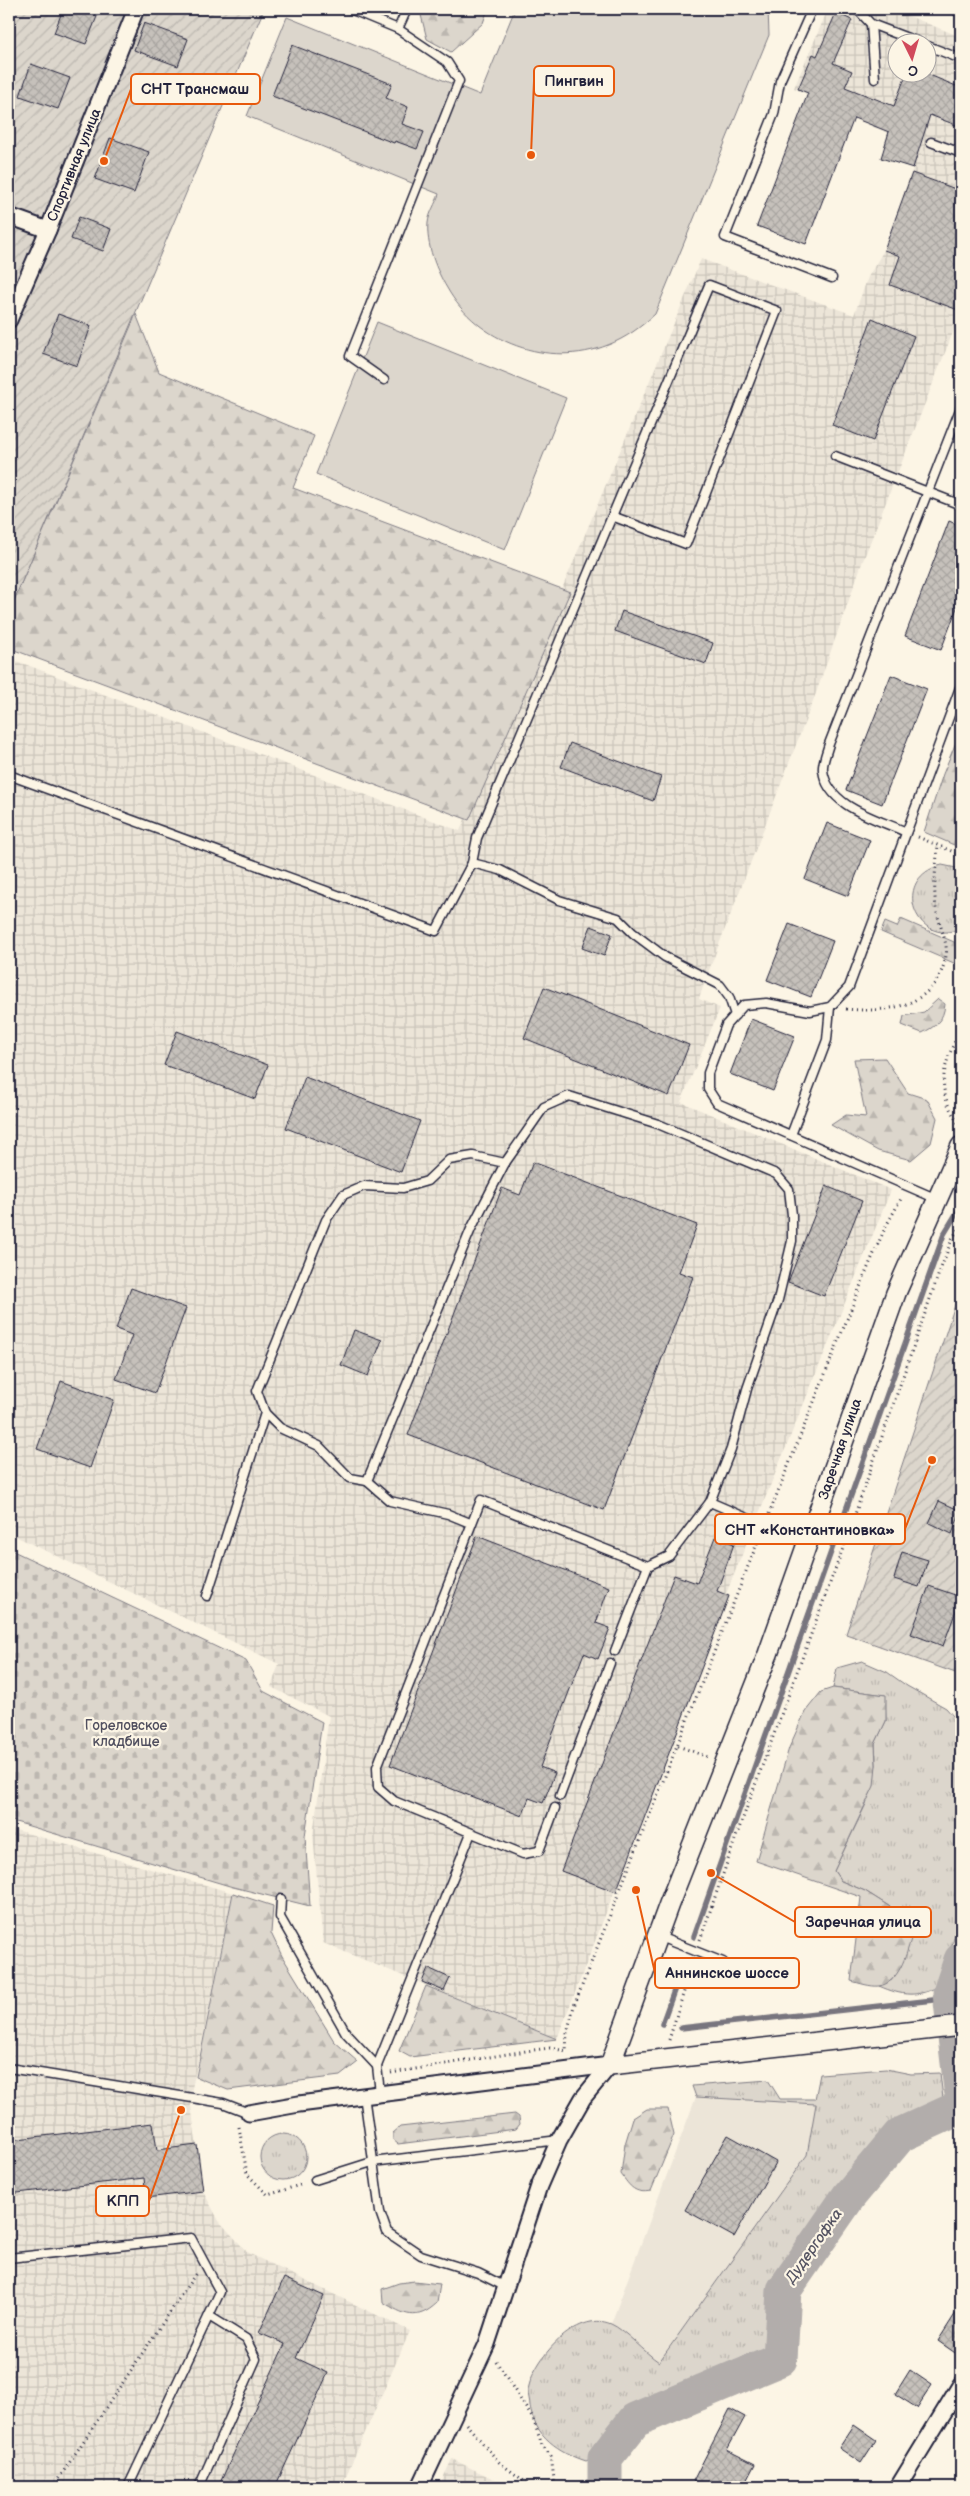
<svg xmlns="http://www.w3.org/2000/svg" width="970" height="2496" font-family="'Balsamiq Sans',sans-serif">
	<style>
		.built { fill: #ece5d8 }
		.industrial { fill: url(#industrial-grid); fill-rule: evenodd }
		.grass { fill: url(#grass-tufts); stroke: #7f7c84 }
		.forest { fill: url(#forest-firs); stroke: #7f7c84 }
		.cemetery { fill: url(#cemetery-stones); stroke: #7f7c84 }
		.garden { fill: url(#garden-furrows); stroke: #7f7c84 }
		.pitch { fill: #dcd6cc; stroke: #7f7c84 }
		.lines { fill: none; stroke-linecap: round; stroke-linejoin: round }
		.stream { stroke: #78757e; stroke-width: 5.5 }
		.river { stroke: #b2adab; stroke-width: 35 }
		.building { fill: url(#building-cross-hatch); stroke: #22223b }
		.service-casing { stroke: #22223b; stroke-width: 11 }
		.minor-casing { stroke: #22223b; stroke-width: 19 }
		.tertiary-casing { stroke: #22223b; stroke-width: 22 }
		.path { stroke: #22223b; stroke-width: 3; stroke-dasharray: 1 4; stroke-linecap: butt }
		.service { stroke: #fcf5e5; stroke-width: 8 }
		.minor { stroke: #fcf5e5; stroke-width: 15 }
		.tertiary { stroke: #fcf5e5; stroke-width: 19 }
		.labels { text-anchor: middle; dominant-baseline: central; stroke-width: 4.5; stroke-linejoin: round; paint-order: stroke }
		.street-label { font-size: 14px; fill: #22223b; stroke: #fcf5e5 }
		.park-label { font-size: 14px; fill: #504f5f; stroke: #fcf5e5 }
		.water-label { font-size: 15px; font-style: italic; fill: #545362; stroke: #fcf5e5 }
		.leader { fill: none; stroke: #e8590c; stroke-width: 2 }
		.callout-dot { fill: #e8590c; stroke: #fcf5e5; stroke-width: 2 }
		.callout { fill: #fcf5e5; stroke: #e8590c; stroke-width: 2 }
		.callout-label { font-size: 15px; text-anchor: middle; font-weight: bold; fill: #22223b }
	</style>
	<defs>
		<pattern id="industrial-grid" width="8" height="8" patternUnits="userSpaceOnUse" patternTransform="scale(1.25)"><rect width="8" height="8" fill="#ece5d8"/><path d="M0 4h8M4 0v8" fill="none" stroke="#cac4ba"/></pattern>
		<pattern id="grass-tufts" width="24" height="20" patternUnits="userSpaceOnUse" patternTransform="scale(1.25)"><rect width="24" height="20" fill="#dcd6cc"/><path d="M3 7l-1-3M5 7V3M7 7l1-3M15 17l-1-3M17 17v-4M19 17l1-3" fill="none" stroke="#bcb7b0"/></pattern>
		<pattern id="forest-firs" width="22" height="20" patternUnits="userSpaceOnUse" patternTransform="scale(1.25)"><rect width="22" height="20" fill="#dcd6cc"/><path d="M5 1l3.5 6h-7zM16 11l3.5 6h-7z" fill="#bcb7b0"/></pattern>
		<pattern id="cemetery-stones" width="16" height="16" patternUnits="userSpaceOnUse" patternTransform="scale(1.25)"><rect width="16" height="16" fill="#dcd6cc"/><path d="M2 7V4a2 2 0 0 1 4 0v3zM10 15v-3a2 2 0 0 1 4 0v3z" fill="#bcb7b0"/></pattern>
		<pattern id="garden-furrows" width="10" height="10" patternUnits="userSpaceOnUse" patternTransform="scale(1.25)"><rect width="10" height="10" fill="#dcd6cc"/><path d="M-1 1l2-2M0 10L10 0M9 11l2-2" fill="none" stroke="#bcb7b0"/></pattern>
		<pattern id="building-cross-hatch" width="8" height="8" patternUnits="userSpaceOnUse" patternTransform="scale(1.25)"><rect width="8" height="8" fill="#c6c1bb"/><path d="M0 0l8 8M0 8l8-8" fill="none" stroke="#aaa6a2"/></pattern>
	</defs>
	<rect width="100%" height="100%" fill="#fcf5e5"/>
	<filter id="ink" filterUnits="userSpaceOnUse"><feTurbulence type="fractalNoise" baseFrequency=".02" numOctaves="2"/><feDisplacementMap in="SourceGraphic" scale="10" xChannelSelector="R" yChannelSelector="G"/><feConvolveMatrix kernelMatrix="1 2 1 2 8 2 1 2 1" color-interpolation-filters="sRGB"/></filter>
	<g filter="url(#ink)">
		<path class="built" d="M696 2097 817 2104 807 2155 658 2363 611 2324Z"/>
		<g class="industrial">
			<path d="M828 9H891L961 37V312L862 563 816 693 706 978 699 999 720 1008 681 1102 891 1190 726 1594 729 1596 557 2039 323 1943 313 1835 329 1716 271 1687 279 1664 9 1533V658L460 831 701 259 854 315 868 277 884 250 913 168 881 158 888 133 845 114 837 106 794 88ZM898 42H928V72H898Z"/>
			<path d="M9 1828 233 1893 190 2098 203 2191 219 2221 248 2253 410 2331 341 2487H9Z"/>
			<path d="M452 2459 510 2487H439Z"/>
		</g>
		<g class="grass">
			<path d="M942 865 961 869V928C917 950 888 878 942 865Z"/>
			<path d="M862 1661 887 1672 907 1686 946 1708 961 1725V1913L941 1985C918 1998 902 1996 879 1986L892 1980 895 1910 865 1891 841 1881 834 1871 866 1804 876 1765 875 1744 886 1721 885 1695 833 1688 837 1668Z"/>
			<path d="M886 2069 911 2074 940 2073 944 2107 887 2133 792 2263 778 2294 773 2356 632 2416 600 2455 586 2461C559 2452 534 2436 530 2406 530 2401 528 2395 528 2391 532 2360 577 2309 611 2324 625 2330 645 2353 659 2362L807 2155 816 2104 696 2097 692 2086 768 2080 780 2099H815L820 2074Z"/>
			<circle cx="283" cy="2157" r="23"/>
		</g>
		<g class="forest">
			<path d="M424 9H488L483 23 451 52 427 39 421 15Z"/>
			<path d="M136 314 159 372 314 436 293 488 570 592 469 820 9 648V612Z"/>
			<path d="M961 730V848L924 832 943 774Z"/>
			<path d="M901 919 961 945V966L881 932 885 922 897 927Z"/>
			<path d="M938 999 945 1004C944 1020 935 1027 922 1033L902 1025 904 1016 924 1012Z"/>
			<path d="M885 1058 908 1093 927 1099 937 1118 931 1143 911 1160 878 1151 831 1125 846 1115 866 1117 854 1059Z"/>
			<path d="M833 1688 886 1695V1721L875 1744 876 1765 874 1786 834 1871 841 1881 865 1891 895 1910 911 1939C906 1955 899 1983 879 1986 871 1987 859 1983 851 1981L861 1897 756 1861 789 1748 805 1712 821 1692Z"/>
			<path d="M233 1893 273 1906 271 1933 282 1956 334 2041 358 2062 340 2076 228 2090 196 2077Z"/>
			<path d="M426 1986 557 2039 410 2057 399 2051Z"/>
			<path d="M647 2109H668L674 2135 651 2191C635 2194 630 2187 621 2174L625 2144 633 2118Z"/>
			<path d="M515 2114 519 2117 520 2124 516 2129 398 2144 393 2140V2133L400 2127Z"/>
			<path d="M414 2281 440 2284 437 2303C417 2322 404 2315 383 2302L382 2289 399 2283Z"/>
		</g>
		<path class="cemetery" d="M9 1549 246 1661 263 1691 322 1722 305 1836 310 1906 233 1887 9 1820Z"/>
		<g class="garden">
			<path d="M9 9H264L9 612Z"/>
			<path d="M961 1287V1675L846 1634Z"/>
		</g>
		<g class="pitch">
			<path d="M515 9H768L769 35 655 314C641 327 626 338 608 345 549 369 477 342 447 288 436 270 426 244 428 223 429 213 436 203 439 194L247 116 287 17 480 95Z"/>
			<path d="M377 322 566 398 505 550 316 474Z"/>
		</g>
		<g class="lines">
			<g class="stream">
				<path d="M694 1937 944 1234 961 1206"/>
				<path d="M662 2024 684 1963"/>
				<path d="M681 2028 951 1998"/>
			</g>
			<g class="river">
				<path d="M961 1960 950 1993 961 2089"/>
				<path d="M605 2487V2458L635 2420 780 2359 784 2290 849 2196 900 2135 961 2107"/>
			</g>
		</g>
		<g class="building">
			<path d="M63 9H100L86 44 54 33Z"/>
			<path d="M836 13 852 20 833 63 852 71 845 87 894 106 907 72H922L961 88V127L930 115 913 168 881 158 889 132 854 118 806 244 757 226 808 93 798 89 813 54 817 56Z"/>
			<path d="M144 23 188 39 178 66 134 50Z"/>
			<path d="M292 45 392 84 386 98 408 107 402 124 424 132 417 149 395 141 394 143 272 96Z"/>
			<path d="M31 64 70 78 58 109 20 96Z"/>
			<path d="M110 138 149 152 134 193 95 179Z"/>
			<path d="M912 173 961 191V311L890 285 900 256 884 250Z"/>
			<path d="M79 217 111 229 103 251 71 239Z"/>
			<path d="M58 314 91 326 77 366 43 354Z"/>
			<path d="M872 318 914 336 873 441 832 425Z"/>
			<path d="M949 521 961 526V597L941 650 905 636Z"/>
			<path d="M622 611 713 643 706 664 615 631Z"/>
			<path d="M891 675 927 689 882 804 846 790Z"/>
			<path d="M570 743 661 777 653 801 561 767Z"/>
			<path d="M827 823 870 840 848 896 805 879Z"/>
			<path d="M789 924 833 941 811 997 767 980Z"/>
			<path d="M591 926 612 934 604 956 582 948Z"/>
			<path d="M544 987 689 1045 669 1096 524 1038Z"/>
			<path d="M751 1019 795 1036 773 1091 730 1074Z"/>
			<path d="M177 1031 268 1065 255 1099 164 1065Z"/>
			<path d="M305 1077 420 1121 401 1172 286 1128Z"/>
			<path d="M533 1162 697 1225 679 1272 693 1277 604 1510 408 1435 502 1188 520 1195Z"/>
			<path d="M826 1186 862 1201 824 1296 788 1282Z"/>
			<path d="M131 1288 186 1308 155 1393 116 1379 132 1335 116 1329Z"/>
			<path d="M354 1330 382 1340 368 1376 341 1365Z"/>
			<path d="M61 1381 114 1400 90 1468 37 1449Z"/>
			<path d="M939 1501 961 1511 952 1534 929 1523Z"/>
			<path d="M477 1536 609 1587 596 1623 610 1628 598 1659 584 1653 540 1767 555 1773 543 1803 529 1798 522 1816 390 1765Z"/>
			<path d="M715 1537 734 1544 717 1591 729 1596 616 1892 561 1871 674 1575 697 1583Z"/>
			<path d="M902 1552 928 1560 919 1587 894 1579Z"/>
			<path d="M929 1586 961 1597 943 1646 911 1634Z"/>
			<path d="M428 1968 450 1978 444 1991 422 1982Z"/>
			<path d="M153 2123 157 2150 197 2145 203 2191 146 2198 144 2178 9 2194V2140Z"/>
			<path d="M728 2135 776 2162 734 2237 685 2210Z"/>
			<path d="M284 2278 324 2296 296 2358 328 2373 275 2487H218L285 2344 259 2333Z"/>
			<path d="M961 2305V2357L938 2341Z"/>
			<path d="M910 2370 932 2385 917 2408 895 2394Z"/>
			<path d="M730 2409 745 2417 727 2450 755 2464 743 2487H704L693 2481Z"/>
			<path d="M854 2425 876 2440 861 2463 839 2448Z"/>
		</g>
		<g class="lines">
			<g class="service-casing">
				<g id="service">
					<path d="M350 9 398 29 407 9"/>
					<path d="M812 9 780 81 774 114 725 237 832 278"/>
					<path d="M857 9 871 24 918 42"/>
					<path d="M871 24 875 79"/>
					<path d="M928 46 961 59"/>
					<path d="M931 142 961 153"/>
					<path d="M384 380 350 356 459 81 447 62 398 29"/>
					<path d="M835 456 961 505"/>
					<path d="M9 775 436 931 472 863 500 870 559 900 618 918 633 933 665 957 720 985 729 997 735 1015"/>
					<path d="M906 832C878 819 827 807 823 770 822 763 827 751 829 744L961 407"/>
					<path d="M472 863 477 838 709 285 777 311 686 544 612 516"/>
					<path d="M791 1135 827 1040 830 1007"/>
					<path d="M937 1199 717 1103 708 1089V1073L726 1025 744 1005 766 1003 810 1011 830 1007 849 987 961 685"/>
					<path d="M367 1481 350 1478 319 1446 280 1428 265 1413 257 1391 326 1220 343 1195 364 1186 403 1188 427 1181 449 1160 473 1156 505 1163"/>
					<path d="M710 1502 807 1544"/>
					<path d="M470 1523 448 1514 390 1501 367 1481 471 1229 505 1163 544 1107 569 1096 658 1124 776 1174 789 1189 792 1215V1241L778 1300 747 1389 731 1449 710 1502 669 1556 648 1566 481 1500 377 1767 378 1787 394 1801 523 1854 539 1851 555 1808"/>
					<path d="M207 1596 265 1413"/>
					<path d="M615 1651 648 1566"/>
					<path d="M560 1796 610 1663"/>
					<path d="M281 1899 280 1917 346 2033 377 2066"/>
					<path d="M657 1936 723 1962"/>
					<path d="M9 2068 223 2103 249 2113"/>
					<path d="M380 2093 377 2066 471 1833"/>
					<path d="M364 2095 380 2212 387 2232 421 2255 478 2273 506 2287"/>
					<path d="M315 2180 372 2162 559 2140"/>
					<path d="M9 2258 191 2238 220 2292 128 2487"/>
					<path d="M199 2487 256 2359 246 2339 209 2316"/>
				</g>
			</g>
			<g class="minor-casing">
				<g id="minor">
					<path d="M9 216 48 230"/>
					<path d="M9 320 48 230 136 9"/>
					<path d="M249 2113 299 2104 610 2065"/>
					<path d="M420 2487 487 2344 539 2186 559 2140 583 2098 610 2065"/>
					<path d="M898 2487 961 2384"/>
				</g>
			</g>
			<g class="tertiary-casing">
				<path id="tertiary" d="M961 1146 896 1293 768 1654 669 1904 610 2065 961 2026"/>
			</g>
			<g class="path">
				<path d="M940 9 961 17"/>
				<path d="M918 837 961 855"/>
				<path d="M846 1009C889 1013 936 1007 946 956 949 944 937 920 936 907 933 886 936 866 938 845"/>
				<path d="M961 1028C943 1067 933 1088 961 1127"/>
				<path d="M769 1514 866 1272 885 1228 902 1197"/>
				<path d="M678 1746 708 1757"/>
				<path d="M700 1940 737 1834 846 1540 938 1276 952 1239 961 1225"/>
				<path d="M669 2040 693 1962"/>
				<path d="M391 2073 526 2051 550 2048 566 2051 567 2033 574 2006 760 1536"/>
				<path d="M239 2127 247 2174 268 2195 303 2184"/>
				<path d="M496 2361 533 2419 542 2445 551 2456 555 2487"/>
				<path d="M466 2424 499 2462 532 2487"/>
				<path d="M53 2487 196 2273"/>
			</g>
			<use href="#service" class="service"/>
			<use href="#minor" class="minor"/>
			<use href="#tertiary" class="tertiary"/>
		</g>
	</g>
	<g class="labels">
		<g class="street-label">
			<text transform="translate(74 165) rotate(-68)">Спортивная улица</text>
			<text transform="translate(840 1449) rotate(-71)">Заречная улица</text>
		</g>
		<g class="park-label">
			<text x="126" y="1725">Гореловское<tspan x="126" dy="16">кладбище</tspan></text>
		</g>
		<g class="water-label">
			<text transform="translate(814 2246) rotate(-55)">Дудергофка</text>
		</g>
	</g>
	<path class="leader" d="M531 155L534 81M104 161L131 89M932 1460L905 1529M711 1873L795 1922M636 1890L655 1973M181 2110L149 2201"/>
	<g class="callout-dot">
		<circle cx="531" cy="155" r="5"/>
		<circle cx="104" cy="161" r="5"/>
		<circle cx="932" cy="1460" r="5"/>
		<circle cx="711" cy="1873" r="5"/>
		<circle cx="636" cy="1890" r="5"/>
		<circle cx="181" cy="2110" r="5"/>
	</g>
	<g class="callout">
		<rect x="534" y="66" width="80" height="30" rx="5"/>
		<rect x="131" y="74" width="129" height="30" rx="5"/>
		<rect x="715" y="1514" width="190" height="30" rx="5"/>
		<rect x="795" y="1907" width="136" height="30" rx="5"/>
		<rect x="655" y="1958" width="144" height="30" rx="5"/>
		<rect x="96" y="2186" width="53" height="30" rx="5"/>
	</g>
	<g class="callout-label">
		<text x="574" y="86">Пингвин</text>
		<text x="195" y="94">СНТ Трансмаш</text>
		<text x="810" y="1535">СНТ «Константиновка»</text>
		<text x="863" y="1927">Заречная улица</text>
		<text x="727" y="1978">Аннинское шоссе</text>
		<text x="123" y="2206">КПП</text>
	</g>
	<rect width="970" height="2496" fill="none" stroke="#fcf5e5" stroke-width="30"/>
	<rect x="15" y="15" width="940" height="2466" fill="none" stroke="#22223b" stroke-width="2" filter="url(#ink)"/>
	<g transform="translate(912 58) rotate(175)"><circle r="24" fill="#fcf5e5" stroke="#a5a1a1"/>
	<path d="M0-4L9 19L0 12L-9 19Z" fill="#d1495b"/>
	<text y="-8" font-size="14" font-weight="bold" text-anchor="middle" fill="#22223b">С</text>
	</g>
</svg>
